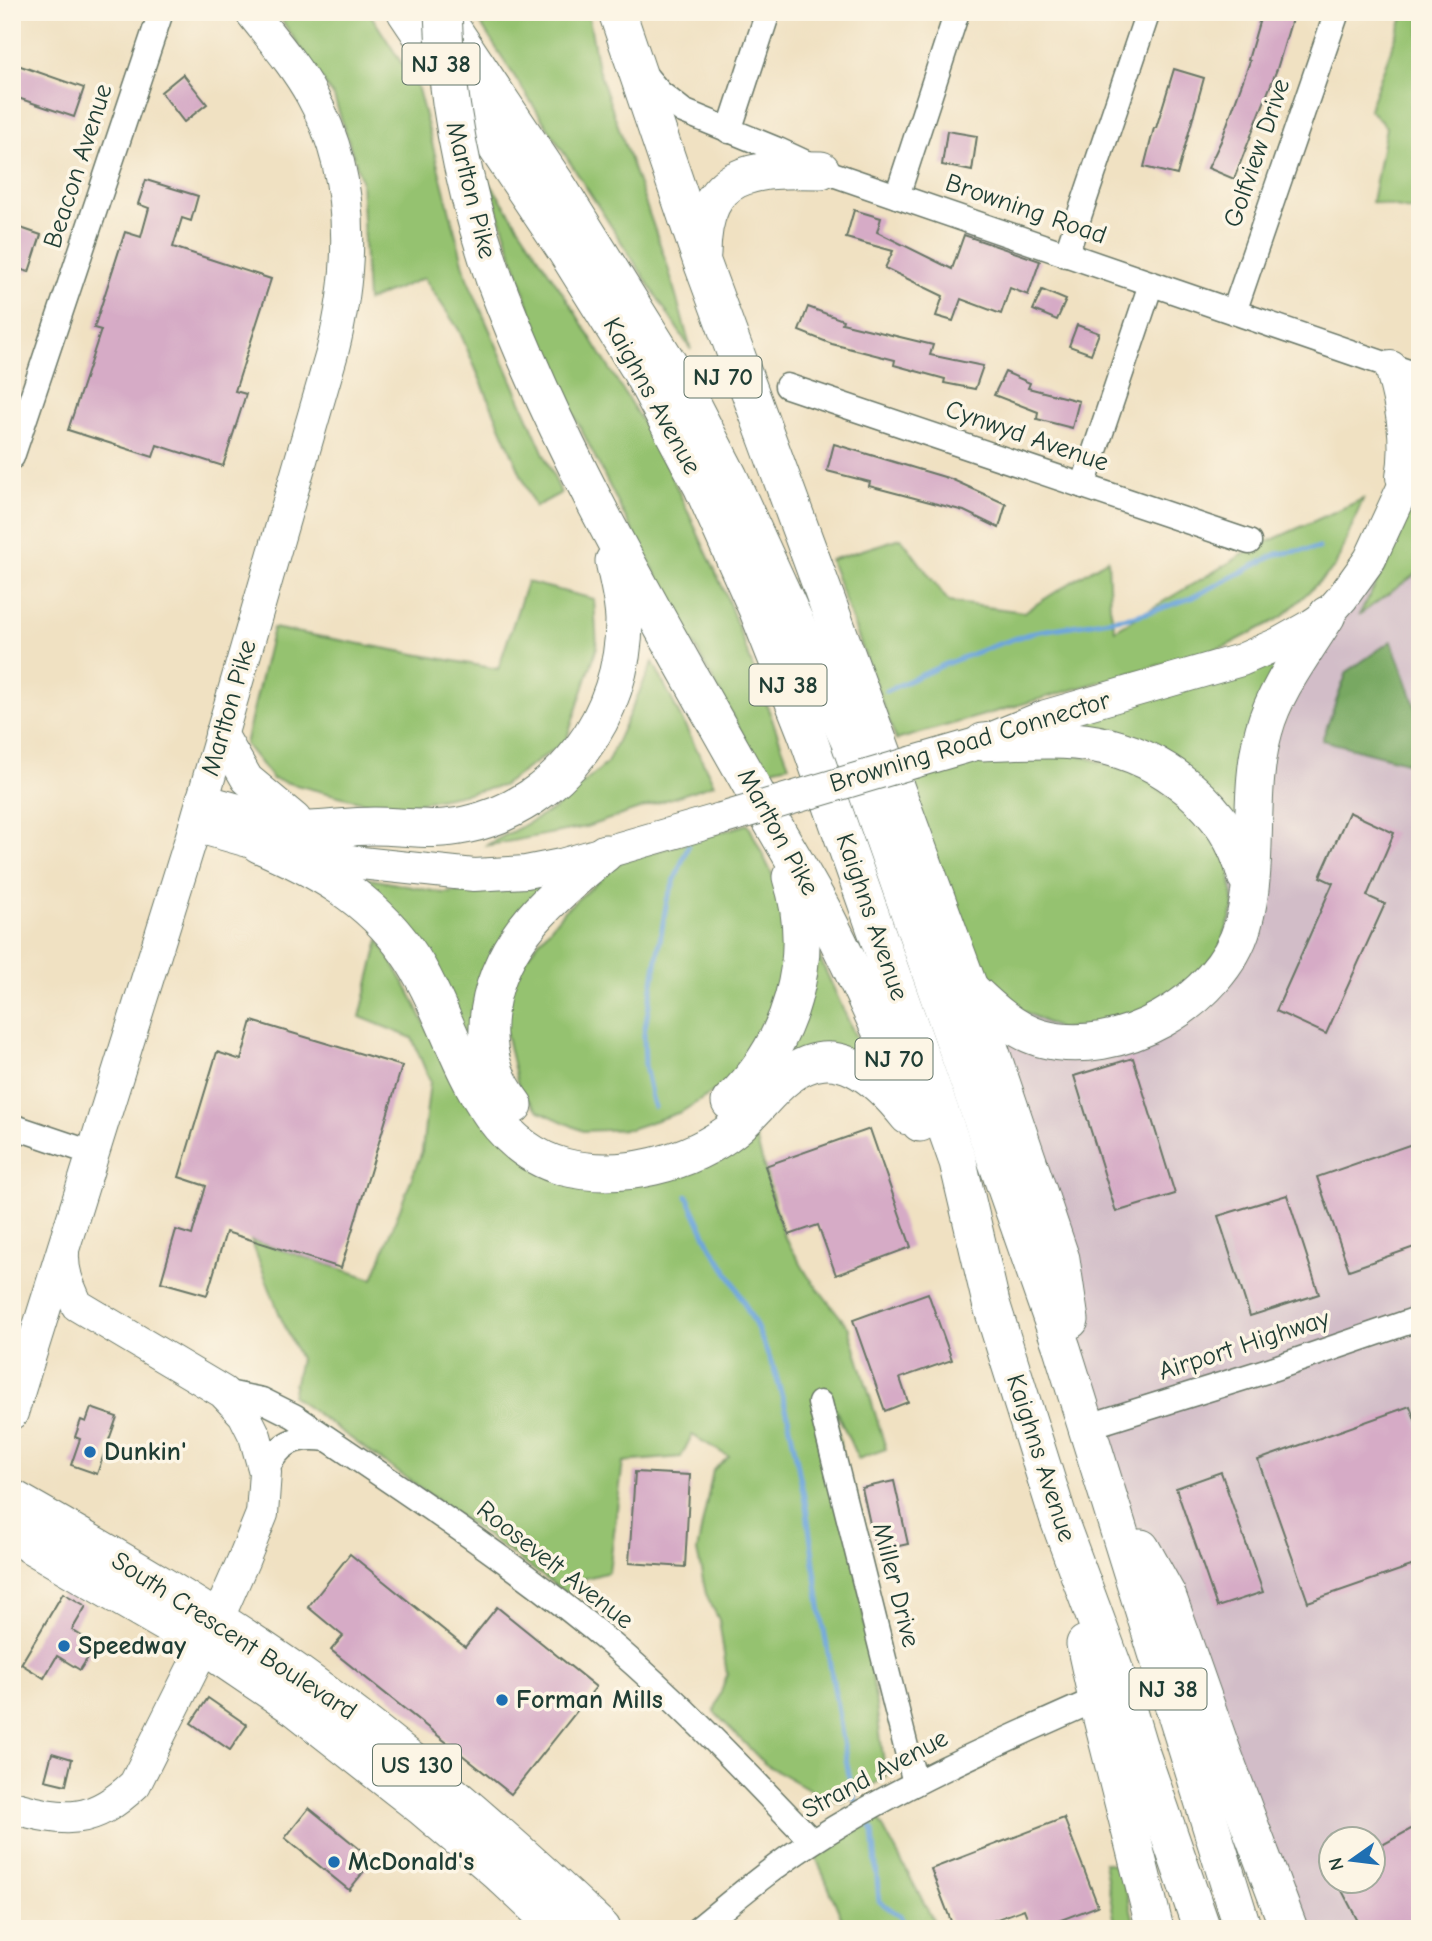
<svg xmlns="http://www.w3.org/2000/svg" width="1432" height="1941" font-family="'Comic Neue',sans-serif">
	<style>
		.industrial { fill: #d2bdc8; fill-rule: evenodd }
		.green { fill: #95c270; stroke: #5a8052; stroke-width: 2 }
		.forest { fill: #78a862; stroke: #4c724b; stroke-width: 2 }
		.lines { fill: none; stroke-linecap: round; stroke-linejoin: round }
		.stream { stroke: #6da6dc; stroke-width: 5 }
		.building { fill: #d6abc6 }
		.minor-casing { stroke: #687666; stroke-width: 27 }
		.major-casing { stroke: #687666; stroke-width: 34 }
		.highway-casing { stroke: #687666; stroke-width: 39 }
		.minor { stroke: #fff; stroke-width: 24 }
		.major { stroke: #fff; stroke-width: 32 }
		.highway { stroke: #fff; stroke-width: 37 }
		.major-bridge-casing { stroke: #687666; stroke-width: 34; stroke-linecap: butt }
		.highway-bridge-casing { stroke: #687666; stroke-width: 39; stroke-linecap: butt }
		.major-bridge { stroke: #fff; stroke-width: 32 }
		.highway-bridge { stroke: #fff; stroke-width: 37 }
		.poi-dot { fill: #1f6fb2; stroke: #fcf5e5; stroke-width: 2.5 }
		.labels { text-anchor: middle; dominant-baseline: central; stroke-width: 7; stroke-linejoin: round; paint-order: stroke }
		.shield { fill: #fcf5e5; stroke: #617469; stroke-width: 2 }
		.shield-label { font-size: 24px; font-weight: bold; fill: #1f3d34 }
		.street-label { font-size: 26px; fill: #1f3d34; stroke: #fcf5e5 }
		.poi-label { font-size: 26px; font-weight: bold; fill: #1f3d34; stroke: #fcf5e5; text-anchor: start }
	</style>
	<rect width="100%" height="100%" fill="#fcf5e5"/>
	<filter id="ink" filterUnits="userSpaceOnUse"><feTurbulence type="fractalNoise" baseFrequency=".0143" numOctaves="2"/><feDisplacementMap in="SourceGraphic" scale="14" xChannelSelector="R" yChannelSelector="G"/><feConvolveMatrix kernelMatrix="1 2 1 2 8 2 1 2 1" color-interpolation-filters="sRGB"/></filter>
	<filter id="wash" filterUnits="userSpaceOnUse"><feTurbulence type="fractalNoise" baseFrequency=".00686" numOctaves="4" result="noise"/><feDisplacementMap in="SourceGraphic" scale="28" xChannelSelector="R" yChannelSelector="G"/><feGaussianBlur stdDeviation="1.57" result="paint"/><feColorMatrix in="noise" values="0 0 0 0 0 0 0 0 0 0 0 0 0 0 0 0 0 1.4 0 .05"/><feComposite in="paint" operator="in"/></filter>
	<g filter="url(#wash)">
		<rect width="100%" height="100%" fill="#f0e1c2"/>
		<path class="industrial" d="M1420 451V1929H1289L1105 1482 991 1009 1253 784ZM1330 1840H1372V1882H1330Z"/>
		<g class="green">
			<path d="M276 12H369L418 89 467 278 561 493 535 507 459 330 424 278 367 301 361 179 334 97Z"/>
			<path d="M473 12H588L598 69 668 267 691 350Z"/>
			<path d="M1405 12H1420V212L1372 202 1386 127 1369 109Z"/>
			<path d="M488 180 570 304 660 451 726 595 789 765 762 771 622 511 546 359Z"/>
			<path d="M1420 476V571L1359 615 1395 549Z"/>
			<path d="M1363 499 1335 567 1282 617 1226 646 896 740 830 560 901 538 949 602 1024 612 1108 559 1110 607 1115 630 1256 547Z"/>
			<path d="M527 582 594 599 597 647 566 741 502 786 389 809 273 779 245 744 273 628 498 669Z"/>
			<path d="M1285 658 1240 830 1052 725Z"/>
			<path d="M653 662 714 784 586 827 485 846 553 810 607 763Z"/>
			<path d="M1072 753 1142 775 1199 822 1229 862 1234 908 1219 951 1185 990 1132 1021 1059 1029 1005 1002 979 975 908 783 972 761Z"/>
			<path d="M748 824 773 876 787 924 786 980 767 1030 729 1082 681 1112 630 1129 583 1131 539 1111 519 1090 502 1015 510 977 564 911 622 861Z"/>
			<path d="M361 877 443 893 546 885 474 1053 412 933Z"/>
			<path d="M379 940 410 993 454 1085 594 1186 753 1128 783 1234 808 1276 849 1328 886 1449 858 1459 835 1408 886 1777 842 1803 825 1798 765 1764 714 1712 727 1675 719 1620 706 1594 697 1551 713 1470 729 1457 692 1435 681 1457 623 1462 609 1572 580 1580 566 1593 292 1396 300 1359 281 1318 251 1240 373 1279 422 1151 430 1081 412 1038 360 1017Z"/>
			<path d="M818 954 868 1064 777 1069Z"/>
			<path d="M878 1818 938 1929H846L812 1848Z"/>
			<path d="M1104 1862 1120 1866 1136 1929H1116Z"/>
		</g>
		<path class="forest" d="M1391 641C1403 673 1432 732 1414 764L1322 740 1347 672Z"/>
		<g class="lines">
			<g class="stream">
				<path d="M886 691 948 663 996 645 1034 632 1135 616 1162 608 1191 598 1277 554 1319 548"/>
				<path d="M654 1107 645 1066 644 1034 667 900 688 846"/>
				<path d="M687 1196 710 1245 733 1281 757 1328 774 1369 787 1412 806 1506 820 1606 852 1793 859 1806"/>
				<path d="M866 1818 873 1831 879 1901 900 1916 908 1929"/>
			</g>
		</g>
		<g id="blocks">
			<g class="building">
				<path d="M1262 12H1294L1277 69 1234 179 1208 168 1221 141 1250 61 1248 60Z"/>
				<path d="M12 63 84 88 74 117 12 96Z"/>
				<path d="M1174 69 1204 78 1177 175 1144 167 1154 128H1156Z"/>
				<path d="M183 74 207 104 184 122 161 92Z"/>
				<path d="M947 131 977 136 972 171 942 165Z"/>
				<path d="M146 180 198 196 191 221 182 218 173 247 271 279 235 391 246 394 223 466 157 445 153 457 68 430 101 330 94 328 125 232 141 237 149 208 138 204Z"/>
				<path d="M854 210 881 218 877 232 952 269 964 235 1040 261 1028 295 1010 288 1001 314 961 299 953 321 936 316 943 296 885 268 893 251 846 238Z"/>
				<path d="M12 225 41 235 29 272 12 267Z"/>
				<path d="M1042 290 1066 300 1057 320 1033 310Z"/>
				<path d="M808 307 843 320 842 323 933 345 930 355 983 366 975 389 944 383 945 379 894 365 895 360 832 344 799 331Z"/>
				<path d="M1077 325 1099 333 1091 354 1069 346Z"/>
				<path d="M1005 372 1030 383 1028 388 1079 401 1072 428 1037 419 1038 412 994 395Z"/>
				<path d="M834 444 951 479 1006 504 999 528 964 511 869 486 870 482 827 471Z"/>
				<path d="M1349 812 1394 833 1367 896 1385 904 1326 1034 1276 1011 1333 883 1320 877Z"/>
				<path d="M252 1021 402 1066 341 1268 226 1232 207 1295 161 1282 176 1230 192 1235 206 1186 179 1177 217 1052 241 1060Z"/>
				<path d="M1133 1058 1175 1194 1116 1212 1074 1076Z"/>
				<path d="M870 1129 911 1247 836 1275 818 1225 789 1235 765 1166Z"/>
				<path d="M1412 1144 1420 1166V1245L1349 1270 1317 1177Z"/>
				<path d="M1287 1195 1319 1294 1250 1316 1218 1216Z"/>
				<path d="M928 1293 952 1360 900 1378 908 1402 885 1411 853 1320Z"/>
				<path d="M1410 1406 1420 1433V1563L1308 1602 1258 1460Z"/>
				<path d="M91 1408 117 1417 97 1474 71 1465 80 1439 75 1437 81 1420 86 1422Z"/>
				<path d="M635 1472 690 1475 685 1567 629 1563Z"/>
				<path d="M1221 1472 1263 1592 1217 1607 1176 1488Z"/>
				<path d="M894 1481 908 1544 876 1551 862 1488Z"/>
				<path d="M350 1554 465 1647 497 1607 596 1687 511 1794 331 1650 343 1636 308 1607Z"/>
				<path d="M63 1593 86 1606 72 1630 96 1645 80 1670 57 1656 44 1678 21 1664Z"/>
				<path d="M208 1698 247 1725 230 1750 191 1723Z"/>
				<path d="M52 1753 72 1759 66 1785 45 1780Z"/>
				<path d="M309 1808 373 1860 349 1890 285 1838Z"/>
				<path d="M1064 1818 1098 1906 1040 1928 1029 1922 1024 1909 971 1929H954L931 1869Z"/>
				<path d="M1420 1824V1922L1408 1929H1362L1337 1881H1373V1850Z"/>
			</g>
		</g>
	</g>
	<g filter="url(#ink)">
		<use href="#blocks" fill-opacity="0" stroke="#687666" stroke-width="2"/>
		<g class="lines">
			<g class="minor-casing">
				<g id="minor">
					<path d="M643 73 660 93 683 111 778 150 821 170 1420 376"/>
					<path d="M729 131 768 12"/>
					<path d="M897 196 957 12"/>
					<path d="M1066 255 1148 12"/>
					<path d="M1234 312 1337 12"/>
					<path d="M787 386 1249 542"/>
					<path d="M12 457 161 12"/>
					<path d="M1083 486 1151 284"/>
					<path d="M12 1126 92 1153"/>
					<path d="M223 1392 262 1400 294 1416C403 1490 515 1562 616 1648 686 1708 748 1775 812 1841"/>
					<path d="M820 1403 915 1783"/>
					<path d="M1086 1427 1269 1370 1420 1318"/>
					<path d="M265 1472C279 1442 295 1435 327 1439"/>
					<path d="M698 1929C735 1899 772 1867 812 1842 901 1785 1000 1742 1097 1699"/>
				</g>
			</g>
			<g class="major-casing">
				<g id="major">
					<path d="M1391 367C1401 404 1409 438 1402 477"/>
					<path d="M221 734 247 779 295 819"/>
					<path d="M914 762 983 742 1046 716 1241 660 1280 643 1312 625 1327 615 1342 598 1370 559 1420 451"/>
					<path d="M202 800 333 836"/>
					<path d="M195 826 259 844 361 863 474 875 526 872 561 865 721 819"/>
					<path d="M12 1413 195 826 332 353C354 266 356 174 311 94 295 65 272 39 251 12"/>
					<path d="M12 1807C66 1822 92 1825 135 1784L217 1620 243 1561 262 1514 265 1472 255 1436 244 1414 223 1392 77 1305C69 1287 62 1273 63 1253"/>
				</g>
			</g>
			<g class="highway-casing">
				<g id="highway">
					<path d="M406 12 566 251 639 368 702 486 758 611 807 735 958 1162 991 1303 1059 1520 1120 1685 1138 1745 1202 1929"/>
					<path d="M441 12 559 188 681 384 729 477 849 740 1062 1348 1243 1929"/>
					<path d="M617 12 702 262 970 990 1061 1259 1070 1320"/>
					<path d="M702 254C703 170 752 168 821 170"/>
					<path d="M495 281C564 464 665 631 760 801 780 837 803 874 823 911 858 980 891 1051 920 1123"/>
					<path d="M983 742C1020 741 1059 737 1096 744 1163 756 1229 808 1246 876"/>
					<path d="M310 830C331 829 353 826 374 826 405 826 434 832 465 825 561 805 625 715 624 619 623 599 618 580 614 561"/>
					<path d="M259 844C317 869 369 897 407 951 457 1021 469 1142 564 1167 620 1181 690 1164 735 1128 754 1113 768 1091 788 1076 836 1039 878 1078 908 1116"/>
					<path d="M971 990C991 1009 1013 1030 1040 1038 1118 1060 1221 1002 1243 925 1261 861 1246 794 1264 730 1275 689 1305 651 1327 615"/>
					<path d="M730 1102C791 1044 817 958 791 877"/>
					<path d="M514 1105C468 1048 488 971 533 919 555 894 580 874 605 853"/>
					<path d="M12 1498C109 1553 206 1609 297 1673 406 1751 505 1837 602 1929"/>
					<path d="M12 1534 203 1645 296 1708 422 1807 497 1871 559 1929"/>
					<path d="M1141 1548 1167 1595 1223 1754 1289 1929"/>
					<path d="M1085 1644 1097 1699 1155 1929"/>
				</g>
			</g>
			<use href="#minor" class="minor"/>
			<use href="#major" class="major"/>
			<use href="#highway" class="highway"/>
			<g class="major-bridge-casing">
				<path id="major-bridge" d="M721 819 914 762"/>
			</g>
			<g class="highway-bridge-casing">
				<path id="highway-bridge" d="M443 12C446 105 465 194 495 281"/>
			</g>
			<use href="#major-bridge" class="major-bridge"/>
			<use href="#highway-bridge" class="highway-bridge"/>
		</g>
	</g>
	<g class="poi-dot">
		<circle cx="90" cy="1452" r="7"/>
		<circle cx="64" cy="1646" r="7"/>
		<circle cx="502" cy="1700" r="7"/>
		<circle cx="334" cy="1862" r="7"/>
	</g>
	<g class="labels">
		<g class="shield">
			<rect x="402.5" y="43.5" width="77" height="41" rx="5"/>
			<rect x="684.5" y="356.5" width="77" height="41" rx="5"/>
			<rect x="749.5" y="664.5" width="77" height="41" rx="5"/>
			<rect x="855.5" y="1038.5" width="77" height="41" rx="5"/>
			<rect x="1129.5" y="1668.5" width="77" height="41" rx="5"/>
			<rect x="373" y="1744.5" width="88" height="41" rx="5"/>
		</g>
		<g class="shield-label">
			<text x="441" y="64">NJ 38</text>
			<text x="723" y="377">NJ 70</text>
			<text x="788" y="685">NJ 38</text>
			<text x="894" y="1059">NJ 70</text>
			<text x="1168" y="1689">NJ 38</text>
			<text x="417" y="1765">US 130</text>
		</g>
		<g class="street-label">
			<text transform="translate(1257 153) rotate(-71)">Golfview Drive</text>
			<text transform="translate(78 166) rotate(-72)">Beacon Avenue</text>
			<text transform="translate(471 190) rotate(76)">Marlton Pike</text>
			<text transform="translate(1026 209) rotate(19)">Browning Road</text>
			<text transform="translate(652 396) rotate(61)">Kaighns Avenue</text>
			<text transform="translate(1027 436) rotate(19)">Cynwyd Avenue</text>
			<text transform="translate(229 708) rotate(-74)">Marlton Pike</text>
			<text transform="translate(970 742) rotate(-17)">Browning Road Connector</text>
			<text transform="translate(778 832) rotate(61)">Marlton Pike</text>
			<text transform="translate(872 917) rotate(71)">Kaighns Avenue</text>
			<text transform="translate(1244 1345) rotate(-18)">Airport Highway</text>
			<text transform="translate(1041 1458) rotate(72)">Kaighns Avenue</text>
			<text transform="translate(555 1565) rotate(38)">Roosevelt Avenue</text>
			<text transform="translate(896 1585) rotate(76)">Miller Drive</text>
			<text transform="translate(234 1636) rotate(33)">South Crescent Boulevard</text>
			<text transform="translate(875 1774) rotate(-28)">Strand Avenue</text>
		</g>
		<g class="poi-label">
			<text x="104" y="1452">Dunkin'</text>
			<text x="78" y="1646">Speedway</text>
			<text x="516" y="1700">Forman Mills</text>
			<text x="348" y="1862">McDonald's</text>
		</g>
	</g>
	<rect width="1432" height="1941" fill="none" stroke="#fcf5e5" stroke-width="42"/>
	<g transform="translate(1352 1860) rotate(256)"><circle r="33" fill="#fcf5e5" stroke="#a4ab9e" stroke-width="2"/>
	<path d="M0-5L12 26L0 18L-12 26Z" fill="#1f6fb2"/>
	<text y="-10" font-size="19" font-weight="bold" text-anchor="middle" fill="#1f3d34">N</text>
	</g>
</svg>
